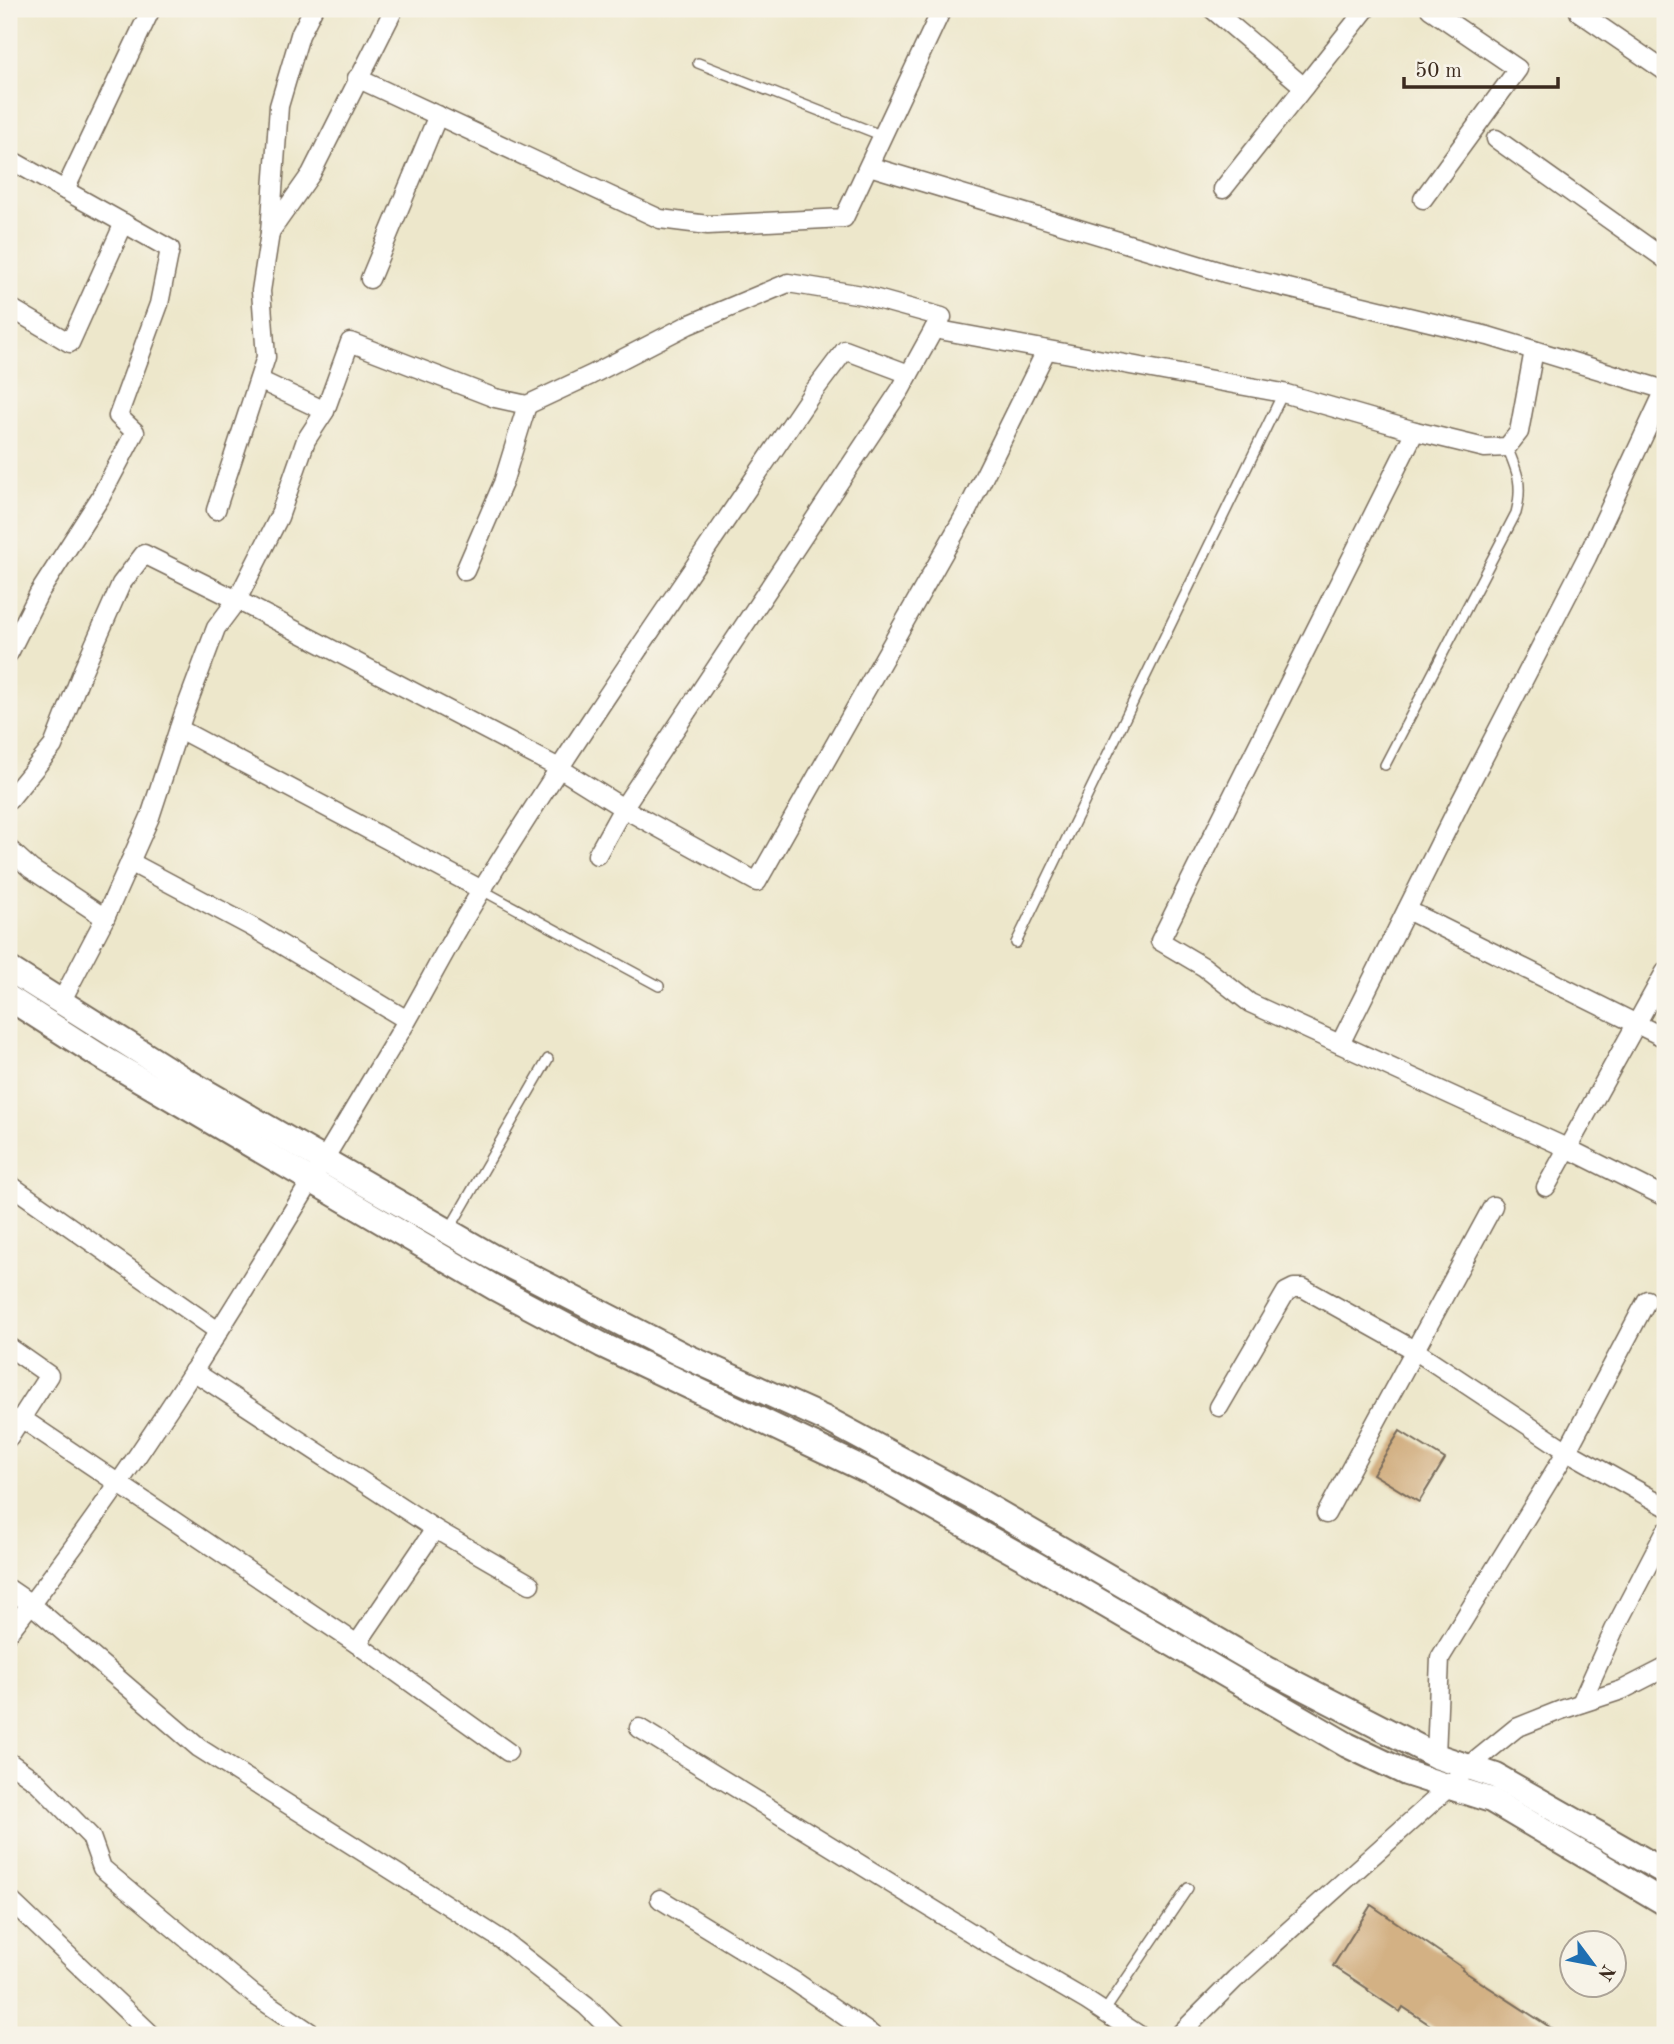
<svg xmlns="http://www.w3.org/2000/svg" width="1674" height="2044" font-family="'Old Standard TT',serif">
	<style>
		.building { fill: #d3b184 }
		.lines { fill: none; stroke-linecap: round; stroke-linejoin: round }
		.lane-casing { stroke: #796c5b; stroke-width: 12 }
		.street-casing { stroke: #796c5b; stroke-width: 21 }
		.secondary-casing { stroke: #796c5b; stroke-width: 28 }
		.lane { stroke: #fff; stroke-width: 9 }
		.street { stroke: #fff; stroke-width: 18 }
		.secondary { stroke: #fff; stroke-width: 24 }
	</style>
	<rect width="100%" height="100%" fill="#f7f3e8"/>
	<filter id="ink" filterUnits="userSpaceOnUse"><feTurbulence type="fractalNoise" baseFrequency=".0143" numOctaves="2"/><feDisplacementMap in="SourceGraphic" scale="14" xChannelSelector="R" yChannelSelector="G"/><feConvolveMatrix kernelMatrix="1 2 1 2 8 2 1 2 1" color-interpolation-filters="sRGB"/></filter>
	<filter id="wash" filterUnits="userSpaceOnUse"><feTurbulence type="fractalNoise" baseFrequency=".00686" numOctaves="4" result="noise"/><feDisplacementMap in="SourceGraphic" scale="28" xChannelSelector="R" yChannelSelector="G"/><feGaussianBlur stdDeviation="1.57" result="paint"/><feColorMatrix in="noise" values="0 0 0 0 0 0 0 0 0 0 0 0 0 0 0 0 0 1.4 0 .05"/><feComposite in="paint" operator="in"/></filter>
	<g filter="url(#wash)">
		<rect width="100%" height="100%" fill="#ede7cb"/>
		<g id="blocks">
			<g class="building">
				<path d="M1400 1431 1445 1459 1419 1502 1373 1474Z"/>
				<path d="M1371 1905 1463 1968 1462 1970 1562 2035H1445L1403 2007 1400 2012 1367 1990 1368 1989 1333 1966Z"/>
			</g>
		</g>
	</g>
	<g filter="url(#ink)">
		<use href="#blocks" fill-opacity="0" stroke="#796c5b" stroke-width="2"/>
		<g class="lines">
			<g class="lane-casing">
				<g id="lane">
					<path d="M698 63 883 136"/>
					<path d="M1385 765 1516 513C1523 485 1518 473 1507 447"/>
					<path d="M482 890 659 986"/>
					<path d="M1016 943 1283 393"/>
					<path d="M449 1230 548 1059"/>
					<path d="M1104 2012 1188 1888"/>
				</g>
			</g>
			<g class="street-casing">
				<g id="street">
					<path d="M1212 9 1304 87"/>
					<path d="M1579 12 1665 71"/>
					<path d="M357 78 660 219 708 225 844 218 942 9"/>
					<path d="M1496 139 1665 259"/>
					<path d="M9 159 170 249 159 304 118 416 135 432 100 498 39 593 9 653"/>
					<path d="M869 166 1225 273 1488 336 1665 390"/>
					<path d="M1223 189 1366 9"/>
					<path d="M65 190 151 9"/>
					<path d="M1423 199 1518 69 1430 9"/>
					<path d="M270 232 311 174 394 9"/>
					<path d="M370 279 438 115"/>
					<path d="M9 307 70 343 124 223"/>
					<path d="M259 380 325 411"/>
					<path d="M1415 431 1160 941 1204 967 1250 1003 1569 1149 1665 1197"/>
					<path d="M216 510 266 357 261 291 270 233 279 106 300 35 313 9"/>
					<path d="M465 571 503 483 527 405"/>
					<path d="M179 729 482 890"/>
					<path d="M9 800 53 746 83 670 121 584 144 554 237 600 559 768 623 808 757 882 965 515 1046 351"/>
					<path d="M9 849 31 869 105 918"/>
					<path d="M597 855 623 808 901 389 934 329 1283 393 1415 431 1485 448 1507 447 1519 432 1534 350"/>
					<path d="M130 862 252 927 407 1020"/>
					<path d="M1407 910 1665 1038"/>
					<path d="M61 1002 105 918 150 817 183 716 216 628 237 600 279 517 306 440 325 411 350 342 495 398 527 405 591 375 688 325 788 283 862 295 942 317 934 329"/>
					<path d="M1340 1044 1460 803 1587 557 1665 390"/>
					<path d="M9 1184 218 1331"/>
					<path d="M1546 1187 1665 972"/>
					<path d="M9 1347 49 1375 9 1437"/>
					<path d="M1219 1407 1286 1292 1294 1288H1303L1416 1351 1567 1451 1665 1506"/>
					<path d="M21 1418 357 1644 435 1529 193 1371"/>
					<path d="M1326 1514 1493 1206"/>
					<path d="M435 1529 530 1584"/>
					<path d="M9 1589 31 1604 199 1748 499 1938 586 2006 616 2035"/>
					<path d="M9 1632C159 1442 281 1231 405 1024 426 988 445 950 467 914 575 737 695 567 811 395L845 350 909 374"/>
					<path d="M357 1644 508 1752"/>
					<path d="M1581 1703 1614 1630 1665 1532"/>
					<path d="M639 1728 991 1945 1087 2001 1139 2035"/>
					<path d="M1436 1756 1440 1658 1567 1451 1647 1300"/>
					<path d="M9 1762 38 1783 91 1837 102 1868 253 1994 314 2035"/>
					<path d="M9 1899 152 2035"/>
					<path d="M660 1899 794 1981 872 2035"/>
					<path d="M1179 2035 1235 1979 1449 1787 1468 1767 1516 1728 1561 1710 1622 1690 1665 1668"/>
				</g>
			</g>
			<g class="secondary-casing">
				<g id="secondary">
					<path d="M9 969 185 1080 491 1256 681 1354 830 1421 975 1499 1269 1670 1436 1756 1496 1776 1665 1872"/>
					<path d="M9 998 98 1055 495 1288 602 1345 870 1472 1035 1564 1347 1745 1406 1773 1491 1800 1665 1903"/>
				</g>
			</g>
			<use href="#lane" class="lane"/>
			<use href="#street" class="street"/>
			<use href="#secondary" class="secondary"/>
		</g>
	</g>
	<rect width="1674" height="2044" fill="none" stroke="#f7f3e8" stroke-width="35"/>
	<g transform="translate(1593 1964) rotate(122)"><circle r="33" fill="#f7f3e8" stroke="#aca397" stroke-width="2"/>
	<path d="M0-5L12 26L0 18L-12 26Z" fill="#1f6fb2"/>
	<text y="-10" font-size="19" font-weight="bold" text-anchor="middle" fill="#3b2a1e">N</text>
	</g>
	<path d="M1404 77v10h154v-10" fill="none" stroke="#3b2a1e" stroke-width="3.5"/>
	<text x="1415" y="77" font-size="21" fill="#3b2a1e" stroke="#f7f3e8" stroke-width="5" paint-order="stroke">50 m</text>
</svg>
